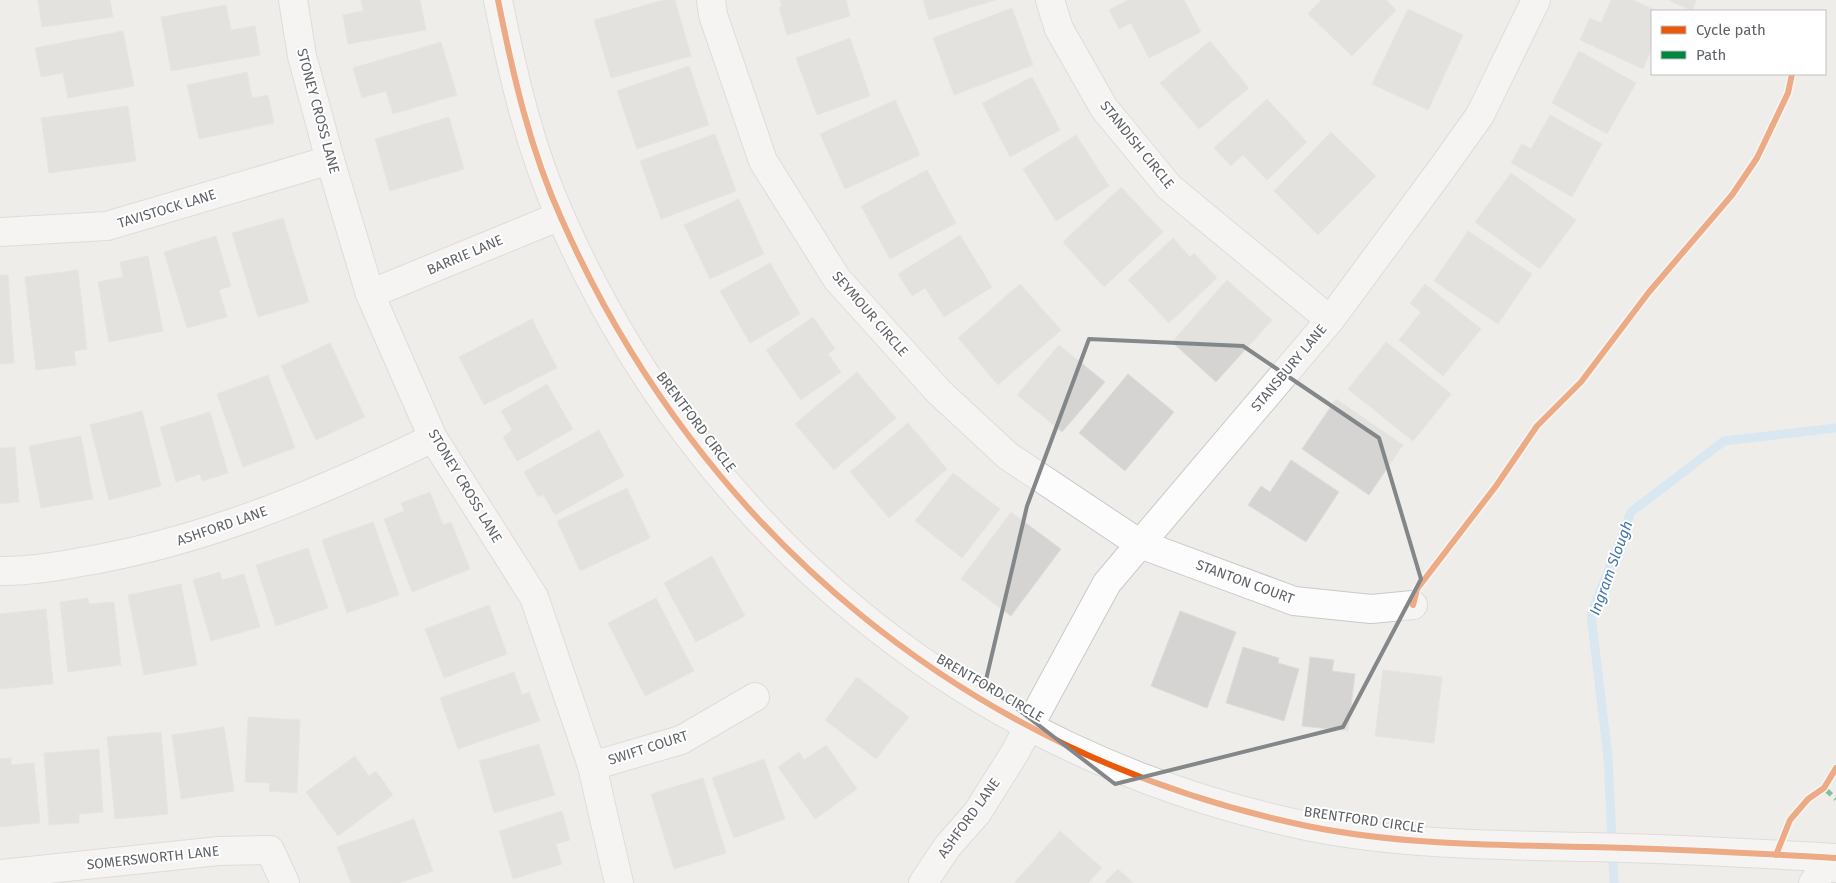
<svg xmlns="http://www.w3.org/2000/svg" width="1836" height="883" font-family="'Fira Sans',sans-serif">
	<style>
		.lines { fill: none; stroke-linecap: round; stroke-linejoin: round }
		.stream { stroke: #bfe1f8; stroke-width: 9 }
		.building { fill: #d6d4d3; stroke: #dedcd9 }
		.street-casing { stroke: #c9c9ca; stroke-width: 30 }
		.street { stroke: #fdfcfc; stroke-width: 28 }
		.quiet { stroke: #00873e; stroke-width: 5; stroke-dasharray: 10 5; stroke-linecap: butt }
		.cycleway-casing { stroke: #fff; stroke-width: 9 }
		.cycleway { stroke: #e8590c; stroke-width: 6 }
		.marked { fill: none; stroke: #84878a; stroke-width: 4; stroke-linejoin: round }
		.labels { text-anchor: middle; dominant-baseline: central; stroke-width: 4; stroke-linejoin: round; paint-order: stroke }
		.street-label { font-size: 14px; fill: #5f6368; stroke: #fff }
		.water-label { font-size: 15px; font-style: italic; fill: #4377a8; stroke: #fff }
	</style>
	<rect width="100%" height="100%" fill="#efedea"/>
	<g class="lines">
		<path class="stream" d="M1614 883 1608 757 1591 615 1631 512 1724 441 1836 428"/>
	</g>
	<g class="building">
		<path d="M38 0H110L113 17 42 27Z"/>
		<path d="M361 0H420L426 30 348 44 343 15 363 11Z"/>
		<path d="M663 0H675L691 56 611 78 594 20Z"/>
		<path d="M780 0H846L850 16 787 35 779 7 782 6Z"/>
		<path d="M923 0H996L929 20Z"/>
		<path d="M1128 0H1184L1201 32 1149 58 1131 23 1119 29 1109 10Z"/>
		<path d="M1321 0H1386L1396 10 1352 56 1308 14Z"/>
		<path d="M1611 0H1633L1657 11H1652V48L1643 69 1580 40 1590 18 1601 23Z"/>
		<path d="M1669 0H1696L1692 11Z"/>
		<path d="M226 5 231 30 255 26 260 55 171 71 161 17Z"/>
		<path d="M1012 8 1033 65 954 95 933 38Z"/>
		<path d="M1408 9 1463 35 1428 110 1372 84Z"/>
		<path d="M123 31 134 86 68 98 63 73 41 77 35 48Z"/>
		<path d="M850 38 870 96 817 115 796 58Z"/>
		<path d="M1210 41 1249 88 1199 129 1160 83Z"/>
		<path d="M441 42 457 95 393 114 386 91 362 98 353 68Z"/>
		<path d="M1579 51 1636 83 1607 134 1552 103Z"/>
		<path d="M689 66 709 125 637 149 617 91Z"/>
		<path d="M247 72 252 98 268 95 274 123 199 139 187 85Z"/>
		<path d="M1032 77 1060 130 1010 157 982 103Z"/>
		<path d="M1267 99 1307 142 1267 180 1243 155 1231 166 1214 148Z"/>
		<path d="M895 100 920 155 845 189 820 134Z"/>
		<path d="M128 106 136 161 49 173 41 118Z"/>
		<path d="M1550 115 1602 144 1572 197 1511 163 1522 144 1531 149Z"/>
		<path d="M449 117 464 169 390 191 375 139Z"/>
		<path d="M1331 132 1376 176 1318 235 1274 191Z"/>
		<path d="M715 134 736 191 661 219 640 161Z"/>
		<path d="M1076 135 1109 186 1056 221 1023 169Z"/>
		<path d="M927 170 956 223 890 259 861 206Z"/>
		<path d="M1511 173 1576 220 1540 269 1475 222Z"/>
		<path d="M1121 187 1163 232 1104 287 1063 242Z"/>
		<path d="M739 199 764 254 710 279 684 225Z"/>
		<path d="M283 218 309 302 258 317 232 233Z"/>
		<path d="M1468 231 1532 274 1498 324 1434 281Z"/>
		<path d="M960 235 992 287 944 317 925 288 912 296 898 274Z"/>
		<path d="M216 236 231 286 219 290 227 317 187 328 164 252Z"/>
		<path d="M1173 238 1190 257 1194 253 1217 278 1169 323 1128 280Z"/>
		<path d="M148 256 163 331 109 342 98 282 123 277 120 262Z"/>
		<path d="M770 263 800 314 750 343 720 291Z"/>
		<path d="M78 270 87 349 74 351 76 365 36 370 25 277Z"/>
		<path d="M0 275H8L14 363 0 364Z"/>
		<path d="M1227 280 1272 320 1216 382 1172 342Z"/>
		<path d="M1020 284 1061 330 998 385 958 338Z"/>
		<path d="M1425 284 1481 329 1443 376 1399 340 1421 312 1410 303Z"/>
		<path d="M813 317 835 349 828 354 841 372 801 400 766 350Z"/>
		<path d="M532 319 557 368 484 405 459 357Z"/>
		<path d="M1386 342 1451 394 1413 441 1348 389Z"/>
		<path d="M330 343 365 417 316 440 281 366Z"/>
		<path d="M1059 345 1105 382 1062 432 1017 395Z"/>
		<path d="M857 372 896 418 834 470 795 424Z"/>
		<path d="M1128 374 1174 412 1125 471 1079 433Z"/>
		<path d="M268 375 295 448 243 467 217 394Z"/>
		<path d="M547 384 573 429 517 461 503 437 512 430 501 411Z"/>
		<path d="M1336 399 1403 445 1369 495 1302 449Z"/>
		<path d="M142 411 161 486 109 500 90 425Z"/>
		<path d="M210 412 228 473 202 481 200 474 176 482 160 427Z"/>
		<path d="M908 423 947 469 889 518 850 472Z"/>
		<path d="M599 430 624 476 555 515 543 494 538 497 524 472Z"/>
		<path d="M81 436 93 499 41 508 29 446Z"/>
		<path d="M15 447 19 502 0 504V448Z"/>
		<path d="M1291 460 1339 492 1306 542 1248 505 1261 486 1270 492Z"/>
		<path d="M953 473 1000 509 962 558 915 521Z"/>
		<path d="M627 488 650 538 580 571 557 521Z"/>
		<path d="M430 492 443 525 451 522 470 569 412 592 384 519 404 511 401 503Z"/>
		<path d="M1011 512 1061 549 1011 616 961 579Z"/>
		<path d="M373 522 399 595 347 613 322 540Z"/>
		<path d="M308 548 328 608 276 626 256 565Z"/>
		<path d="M712 556 745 616 696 642 664 583Z"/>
		<path d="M220 572 222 580 244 574 260 627 211 641 193 580Z"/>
		<path d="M181 584 197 665 144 675 128 595Z"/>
		<path d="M88 598 89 604 114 602 121 665 68 672 60 602Z"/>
		<path d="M656 598 694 671 645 696 608 623Z"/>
		<path d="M489 605 507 654 444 678 425 629Z"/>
		<path d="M46 609 53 684 0 689V614Z"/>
		<path d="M1180 611 1236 632 1207 708 1151 686Z"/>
		<path d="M1243 647 1279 658 1278 663 1299 669 1284 721 1226 703Z"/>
		<path d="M1310 657 1334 660 1332 671 1355 674 1348 731 1302 726Z"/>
		<path d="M1383 670 1442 677 1434 743 1375 736Z"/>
		<path d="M514 672 522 695 529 692 540 721 458 749 440 698Z"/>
		<path d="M857 677 909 717 876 759 825 720Z"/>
		<path d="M248 717 300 720 297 793 269 791 270 783 245 782Z"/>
		<path d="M224 727 234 791 181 799 172 735Z"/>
		<path d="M161 732 168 814 115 819 107 737Z"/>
		<path d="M539 744 555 795 494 813 479 761Z"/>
		<path d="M826 745 857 789 815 819 778 767 799 752 804 760Z"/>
		<path d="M99 749 103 812 79 814V823L49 825 44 753Z"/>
		<path d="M355 756 369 776 376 771 393 795 338 836 306 792Z"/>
		<path d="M11 758V765L34 763 40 823 0 827V759Z"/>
		<path d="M764 759 785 819 734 838 712 778Z"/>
		<path d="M703 778 726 853 674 869 651 794Z"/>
		<path d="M562 811 570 840 556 844 562 864 513 879 499 831Z"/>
		<path d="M414 819 433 871 399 883H351L337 847Z"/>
		<path d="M1060 831 1102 868 1088 883H1014Z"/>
		<path d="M1118 869 1134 883H1104Z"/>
	</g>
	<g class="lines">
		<g class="street-casing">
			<g id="street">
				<path d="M293 0 302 56 330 160 370 294 433 438 534 597 592 766 619 883"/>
				<path d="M498 0C513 75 530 150 562 220 701 534 970 756 1307 826 1400 845 1495 845 1589 847 1671 849 1754 853 1836 858"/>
				<path d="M711 0 713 15 763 161 837 279 939 392 1008 456 1140 544 1294 601 1371 609 1413 605"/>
				<path d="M1050 0 1059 29 1104 108 1169 187 1330 320"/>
				<path d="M0 232 107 226 330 160"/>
				<path d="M370 294 560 216"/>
				<path d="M0 571C34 571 65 565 98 559 216 537 325 490 433 438"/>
				<path d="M592 766 681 740 755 697"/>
				<path d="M0 874 219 851 270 850 285 883"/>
				<path d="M923 883 947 847 977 813 1014 754 1107 583 1330 320 1443 167 1480 115 1536 0"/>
				<path d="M1813 883 1832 858 1836 868"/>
			</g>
		</g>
		<use href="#street" class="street"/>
		<path class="quiet" d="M1824 788 1836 799"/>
		<g class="cycleway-casing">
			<g id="cycleway">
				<path d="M498 0C513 75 530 150 562 220 701 534 970 756 1307 826 1400 845 1495 845 1589 847 1671 849 1754 853 1836 858"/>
				<path d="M1413 605 1417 589 1496 486 1537 426 1581 382 1649 292 1732 195 1757 158 1788 93 1792 74"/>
				<path d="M1776 855 1790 820 1808 799 1824 788 1836 768"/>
			</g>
		</g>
		<use href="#cycleway" class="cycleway"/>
	</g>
	<path d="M0 0H1836V883H0ZM1089 339 1243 346 1379 438 1421 579 1343 727 1115 784 985 684 1027 506Z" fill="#efedea" fill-opacity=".55" fill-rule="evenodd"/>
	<path class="marked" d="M1089 339 1243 346 1379 438 1421 579 1343 727 1115 784 985 684 1027 506Z"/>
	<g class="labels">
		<g class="street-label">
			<text transform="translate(318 111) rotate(75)">STONEY CROSS LANE</text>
			<text transform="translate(1137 145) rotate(51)">STANDISH CIRCLE</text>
			<text transform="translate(167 209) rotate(-17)">TAVISTOCK LANE</text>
			<text transform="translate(465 255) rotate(-23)">BARRIE LANE</text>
			<text transform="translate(870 314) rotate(49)">SEYMOUR CIRCLE</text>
			<text transform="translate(1289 368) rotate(-50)">STANSBURY LANE</text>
			<text transform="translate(696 422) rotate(53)">BRENTFORD CIRCLE</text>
			<text transform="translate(465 486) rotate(59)">STONEY CROSS LANE</text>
			<text transform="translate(222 526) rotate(-19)">ASHFORD LANE</text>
			<text transform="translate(1245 582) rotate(20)">STANTON COURT</text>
			<text transform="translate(990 688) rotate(30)">BRENTFORD CIRCLE</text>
			<text transform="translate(648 748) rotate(-18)">SWIFT COURT</text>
			<text transform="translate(969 818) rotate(-54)">ASHFORD LANE</text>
			<text transform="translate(1364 820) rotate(8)">BRENTFORD CIRCLE</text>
			<text transform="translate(153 858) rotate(-6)">SOMERSWORTH LANE</text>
		</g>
		<g class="water-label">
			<text transform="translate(1611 568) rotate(-70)">Ingram Slough</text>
		</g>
	</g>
	<rect x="1651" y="10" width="175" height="65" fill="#ffffff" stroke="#bfc1c3"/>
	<rect x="1661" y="26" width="25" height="8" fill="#e8590c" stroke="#bfc1c3"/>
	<text x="1696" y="35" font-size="15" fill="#5f6368">Cycle path</text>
	<rect x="1661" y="51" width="25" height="8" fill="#00873e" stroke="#bfc1c3"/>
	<text x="1696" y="60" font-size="15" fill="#5f6368">Path</text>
</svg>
